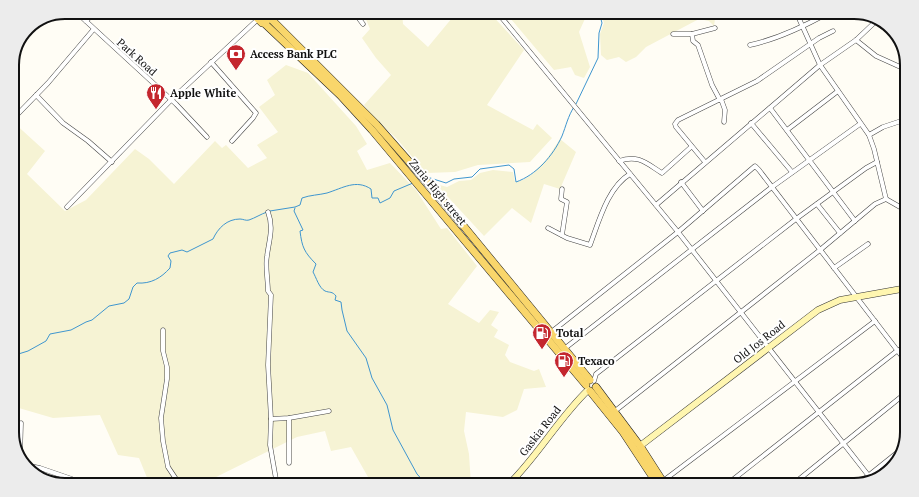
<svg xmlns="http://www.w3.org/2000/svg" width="919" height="497" font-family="'PT Serif',serif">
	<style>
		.farmland { fill: #f6f3d4 }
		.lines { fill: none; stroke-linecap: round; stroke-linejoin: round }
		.stream { stroke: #3f96cf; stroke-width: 1 }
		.street-casing { stroke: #444; stroke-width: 5 }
		.secondary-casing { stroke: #333; stroke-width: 7 }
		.primary-casing { stroke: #222; stroke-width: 8 }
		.street { stroke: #fff; stroke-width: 4 }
		.secondary { stroke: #fff6b0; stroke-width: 6 }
		.primary { stroke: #f9d66b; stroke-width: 7 }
		.labels { text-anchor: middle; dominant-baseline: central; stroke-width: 4; stroke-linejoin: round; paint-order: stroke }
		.poi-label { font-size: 11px; font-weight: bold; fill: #111; stroke: #fff; text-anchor: start }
		.street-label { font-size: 11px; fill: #111; stroke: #fff }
		.rim { fill: none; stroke: #111; stroke-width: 2 }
	</style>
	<rect width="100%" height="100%" fill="#fffdf5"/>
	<g class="farmland">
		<path d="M363 12H402L403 24 428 47 457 12H489L524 50 487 105 533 130 537 124 552 138 530 162 478 165 455 172 426 173 396 138 375 119 364 105 391 75 376 58 362 38 370 29Z"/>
		<path d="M505 12H588L579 32 590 67 584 78 575 75 571 67 554 70Z"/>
		<path d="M600 12H716L714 26 709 21 699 19 646 47 636 57 626 62 619 57 607 60 601 55 600 34 604 23Z"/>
		<path d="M286 65 308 73 356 126 367 144 357 151 367 170 390 163 416 190 441 229 447 228 477 266 448 304 479 323 490 310 499 312 491 325 498 330 494 337 509 345 505 355 510 362 534 371 539 369 546 387 524 389 517 410 503 417 466 412 464 431 469 454 471 485H376L368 477 351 447 331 451 325 431 297 437 200 485H150L139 458 118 455 100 415 53 418 12 406V121L45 151 27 174 65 211 86 200 135 149 149 159 174 184 215 141 222 148 226 145 248 168 267 158 257 145 278 132 259 107 275 95 267 80Z"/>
		<path d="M560 139 576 152 560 189 544 184 531 223 512 208 484 236 436 184 447 187 459 181 471 180 480 173 493 170 513 172 515 182 523 180 532 174 546 160Z"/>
	</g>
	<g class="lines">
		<g class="stream">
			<path d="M576 104 598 58 599 33 602 23 599 12"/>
			<path d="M427 177 446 183 454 179 472 177 480 169 509 165 514 169 516 182C536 175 553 156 562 136 566 126 568 116 574 107"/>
			<path d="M295 208 294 211 303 230 300 231C302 247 304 252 316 264L313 272C316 277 319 288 325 291 330 293 332 291 336 296L335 300 341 302 342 310 347 331 366 358 372 378 387 405 393 430 417 474 427 485"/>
			<path d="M270 211 295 207 300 205 302 198C310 195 319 195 327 193 343 188 356 179 371 189L372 198H378L380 203 390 198 394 191 413 183"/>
			<path d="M12 356 28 351 46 341 50 334 71 330 86 322 92 320 109 306 124 303 129 299 133 287 137 283C151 284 161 278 170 268L171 261 168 256 170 253 182 250 187 252 213 239C218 228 227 219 240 219 243 219 246 221 249 220 255 218 261 214 267 212"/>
		</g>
		<g class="street-casing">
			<g id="street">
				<path d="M76 12 176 104 207 137"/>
				<path d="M354 12 363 24"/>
				<path d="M497 12 678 232 872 480"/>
				<path d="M796 12 820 65 869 135 874 149 886 199"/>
				<path d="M440 14 443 12"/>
				<path d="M863 14 899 38"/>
				<path d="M86 21 95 12"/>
				<path d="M715 28 692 34 693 41 698 45 712 85 720 100"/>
				<path d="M673 34H692"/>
				<path d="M856 40 876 56 907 70"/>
				<path d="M750 45C778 39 803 27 828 13"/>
				<path d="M211 62 256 113 253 118 232 141"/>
				<path d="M36 95 63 123 88 141 112 162"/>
				<path d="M721 99 725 110 724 122"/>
				<path d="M770 108 855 221"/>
				<path d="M12 120 48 83 93 30"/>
				<path d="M751 123 792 172"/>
				<path d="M787 130 838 91"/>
				<path d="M869 135 883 127 907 119"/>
				<path d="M619 161C639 154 647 164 662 173L691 147"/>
				<path d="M705 162 676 127 675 124 678 120 757 81 819 38 833 31"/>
				<path d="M681 182 703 211"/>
				<path d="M562 189 561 199 567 202 562 235"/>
				<path d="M817 204 840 233"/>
				<path d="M656 205 820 65 856 40 874 23"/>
				<path d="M67 207 171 100 257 20"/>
				<path d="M268 212C274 228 269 240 267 256 265 265 268 281 268 291L271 295 268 365 271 419 270 445 277 485"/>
				<path d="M548 228 567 238 590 245C599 221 608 187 630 174"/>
				<path d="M834 268 868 244"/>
				<path d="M163 330V351L167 367V379L161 418 163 441 168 467 180 485"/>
				<path d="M550 333 678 232 755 166 759 170 907 363"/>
				<path d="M564 349 772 187 860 124"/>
				<path d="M594 381 596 374 796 219 866 168 877 162"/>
				<path d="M615 411 820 250 875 204 886 199 907 211"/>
				<path d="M289 418V463"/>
				<path d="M271 419 289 418 329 411"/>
				<path d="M20 458 21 423"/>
				<path d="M25 465 40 468 72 479"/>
				<path d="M663 481 875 321"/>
				<path d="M858 484 903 448"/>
				<path d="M726 485 898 350"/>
				<path d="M792 485 907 392"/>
			</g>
		</g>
		<g class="secondary-casing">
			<g id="secondary">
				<path d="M640 446 818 310 840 300 907 288"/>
				<path d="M508 485C538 456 558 419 588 390"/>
			</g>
		</g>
		<g class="primary-casing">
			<g id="primary">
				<path d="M259 12 257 18 262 23 269 19 267 12"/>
				<path d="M269 17 376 124 434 190 590 380"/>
				<path d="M264 23 340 95 372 130 586 385"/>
				<path d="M596 387 640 446 665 485"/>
				<path d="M590 391 623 432 658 485"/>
			</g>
		</g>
		<use href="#street" class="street"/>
		<use href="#secondary" class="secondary"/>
		<use href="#primary" class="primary"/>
	</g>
	<defs>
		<g id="bank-pin" transform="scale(1)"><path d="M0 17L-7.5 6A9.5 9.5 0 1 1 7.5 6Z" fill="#c4262e" stroke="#fff"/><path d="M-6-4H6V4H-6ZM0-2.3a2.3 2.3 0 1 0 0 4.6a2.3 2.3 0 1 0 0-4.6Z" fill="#fff"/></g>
		<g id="restaurant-pin" transform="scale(1)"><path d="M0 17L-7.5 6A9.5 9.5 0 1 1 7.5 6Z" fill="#c4262e" stroke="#fff"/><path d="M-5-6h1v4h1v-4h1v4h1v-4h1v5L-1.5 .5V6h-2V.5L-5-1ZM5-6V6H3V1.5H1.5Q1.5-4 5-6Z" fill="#fff"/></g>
		<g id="fuel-pin" transform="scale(1)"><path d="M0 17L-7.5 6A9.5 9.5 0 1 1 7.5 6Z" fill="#c4262e" stroke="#fff"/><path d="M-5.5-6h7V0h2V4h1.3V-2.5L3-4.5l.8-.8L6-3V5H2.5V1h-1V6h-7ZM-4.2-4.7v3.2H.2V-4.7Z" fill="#fff"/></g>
	</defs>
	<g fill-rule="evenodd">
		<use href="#bank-pin" x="236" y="54"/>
		<use href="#restaurant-pin" x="156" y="93"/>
		<use href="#fuel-pin" x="542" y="333"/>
		<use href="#fuel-pin" x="564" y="361"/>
	</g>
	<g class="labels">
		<g class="poi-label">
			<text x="250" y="54">Access Bank PLC</text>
			<text x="170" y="93">Apple White</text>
			<text x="556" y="333">Total</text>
			<text x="578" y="361">Texaco</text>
		</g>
		<g class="street-label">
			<text transform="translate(137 57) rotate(42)">Park Road</text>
			<text transform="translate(438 192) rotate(50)">Zaria High street</text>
			<text transform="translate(759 342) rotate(-38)">Old Jos Road</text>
			<text transform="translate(540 431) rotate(-52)">Gaskia Road</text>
		</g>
	</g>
	<path d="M0 0H919V497H0ZM65 19H854A46 46 0 0 1 900 65V432A46 46 0 0 1 854 478H65A46 46 0 0 1 19 432V65A46 46 0 0 1 65 19Z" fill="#ececec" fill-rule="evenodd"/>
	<path class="rim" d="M65 19H854A46 46 0 0 1 900 65V432A46 46 0 0 1 854 478H65A46 46 0 0 1 19 432V65A46 46 0 0 1 65 19Z"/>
</svg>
